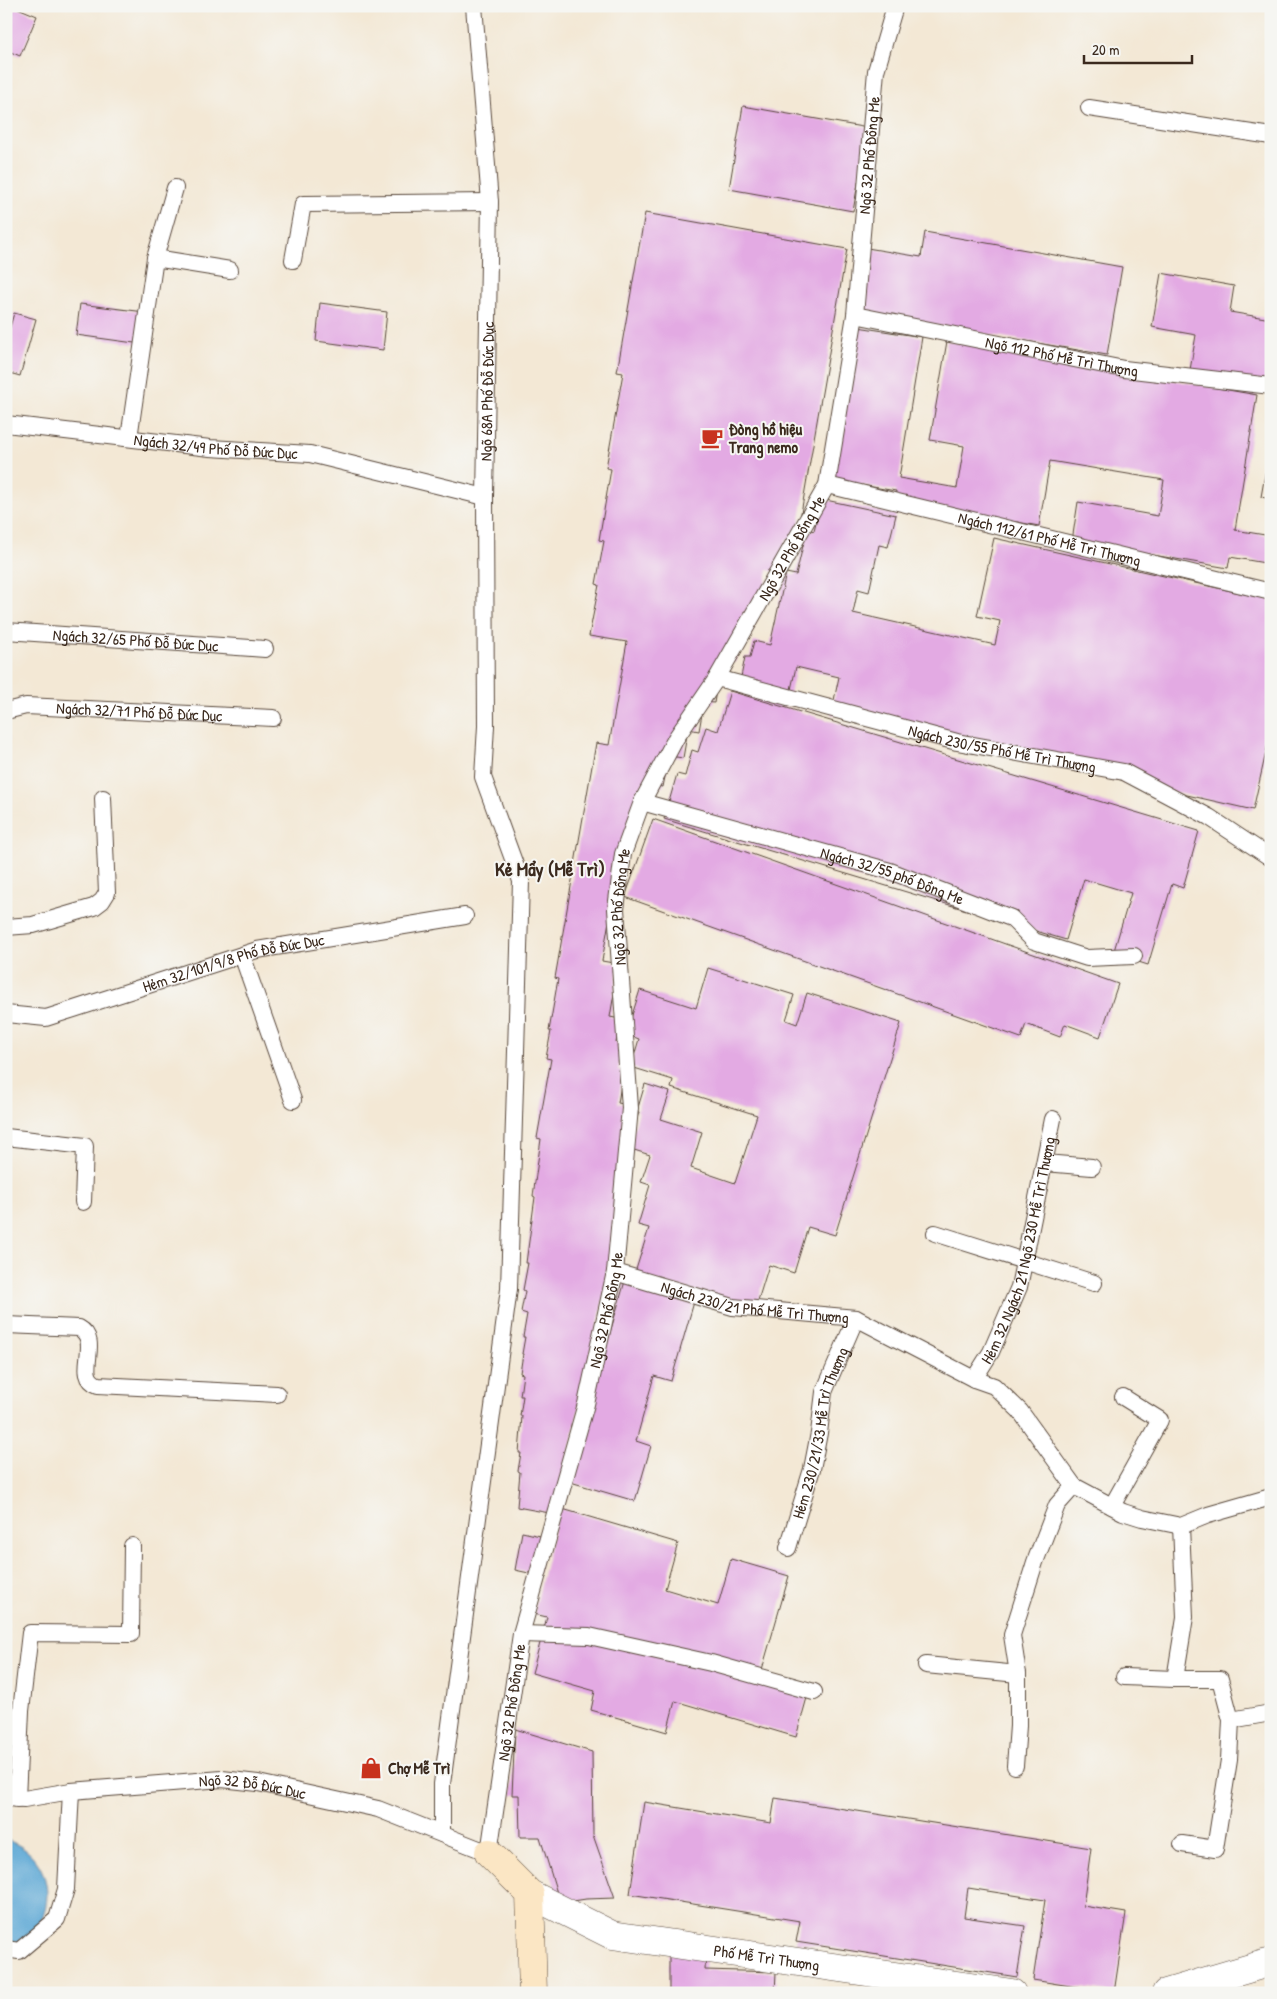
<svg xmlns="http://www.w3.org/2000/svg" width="1277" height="1999" font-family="'Patrick Hand',sans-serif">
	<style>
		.water { fill: #5da8d5; stroke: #4c697a }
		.building { fill: #e3aae3 }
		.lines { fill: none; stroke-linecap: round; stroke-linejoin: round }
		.lane-casing { stroke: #574639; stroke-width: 18 }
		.street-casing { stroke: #574639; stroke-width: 29 }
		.secondary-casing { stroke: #574639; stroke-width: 29 }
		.lane { stroke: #fff; stroke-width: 16 }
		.street { stroke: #fff; stroke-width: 28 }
		.secondary { stroke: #fbe6c4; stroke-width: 28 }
		.labels { text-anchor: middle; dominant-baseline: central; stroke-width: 4; stroke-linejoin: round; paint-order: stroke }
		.street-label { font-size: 16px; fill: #3b2a1e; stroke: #f6f6f2 }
		.poi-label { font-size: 16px; font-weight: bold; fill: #3b2a1e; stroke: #f6f6f2; text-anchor: start }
		.quarter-label { font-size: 19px; font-weight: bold; fill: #3b2a1e; stroke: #f6f6f2 }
	</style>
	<rect width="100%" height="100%" fill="#f6f6f2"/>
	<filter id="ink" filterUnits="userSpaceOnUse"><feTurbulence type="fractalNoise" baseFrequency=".02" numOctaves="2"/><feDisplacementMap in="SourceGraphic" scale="10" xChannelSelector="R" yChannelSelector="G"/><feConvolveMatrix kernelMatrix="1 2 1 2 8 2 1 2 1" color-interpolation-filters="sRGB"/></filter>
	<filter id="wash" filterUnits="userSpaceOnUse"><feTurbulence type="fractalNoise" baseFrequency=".0096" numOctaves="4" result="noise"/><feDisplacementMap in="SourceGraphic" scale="20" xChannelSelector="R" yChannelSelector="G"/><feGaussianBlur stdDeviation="1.12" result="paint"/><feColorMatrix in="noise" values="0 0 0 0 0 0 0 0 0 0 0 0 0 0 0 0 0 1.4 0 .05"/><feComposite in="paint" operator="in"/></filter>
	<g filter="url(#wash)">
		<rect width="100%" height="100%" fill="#f3e8d5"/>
		<path class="water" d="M6 1840C38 1849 54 1882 44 1913 42 1921 37 1930 30 1936 24 1941 14 1944 6 1948Z"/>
		<g id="blocks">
			<g class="building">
				<path d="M13 6 37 16 20 56 6 50V22Z"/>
				<path d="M743 106 868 128 853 211 729 189Z"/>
				<path d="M645 213 847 249 796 542 786 539 780 573 768 570 760 614 744 611 735 662 721 660 714 703 704 702 699 731 688 729 683 758 669 756 663 787 643 784 616 881 602 961 619 964 610 1017 620 1019 616 1043 623 1044 618 1071 623 1072 618 1103 629 1105 617 1239 555 1514 517 1507 520 1472 518 1471 521 1453H519L522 1416H520L523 1396H520L523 1374 520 1373 523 1354H522L525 1337H523L527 1314 521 1312 525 1291 523 1290 528 1263H526L535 1197 533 1196 541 1139 537 1138 551 1059 546 1058 551 1031H549L558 979 555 978 596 743 609 745 627 642 589 636 599 585 596 584 604 541 599 540 611 469 606 468 623 373 617 372Z"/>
				<path d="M925 232 1122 267 1107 355 857 312 867 248 921 257Z"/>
				<path d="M1161 273 1234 286 1230 312 1271 319V383L1190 370 1196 335 1152 327Z"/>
				<path d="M320 303 387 312 383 350 316 341Z"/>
				<path d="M80 304 145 312 142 344 76 335Z"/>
				<path d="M14 313 36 319 20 376 6 372V341Z"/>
				<path d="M858 327 922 337 899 478 957 488 964 446 930 440 947 341 1257 395 1235 530 1271 536V564L1230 557 1228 568 1072 541 1078 502 1158 516 1164 480 1050 461 1039 526 895 500 896 491 832 480Z"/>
				<path d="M1270 446H1271V499L1261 497Z"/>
				<path d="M821 499 896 515 888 547 879 545 869 592 858 589 853 613 995 645 1000 621 977 616 994 538 1271 600V730L1253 810 831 714 839 677 796 667 788 703 738 692 745 657H750L754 641 770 645 786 573 796 575 807 529 814 531Z"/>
				<path d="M730 691 1199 831 1183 888 1172 884 1148 965 1113 954 1131 893 1094 882 1084 879 1066 940 664 819 677 774 685 776 692 750 698 752 706 727 718 731Z"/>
				<path d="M653 819 1118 984 1100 1037 1065 1024 1060 1037 1026 1024 1021 1038 625 897Z"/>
				<path d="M708 968 794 995 786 1020 797 1024 807 993 901 1023 835 1235 808 1227 794 1273 769 1265 756 1307 634 1276 649 1228 638 1225 650 1185 641 1182 650 1155 628 1148 639 1112 637 1111 645 1084 670 1092 661 1119 702 1132 691 1168 735 1183 757 1115 671 1088 673 1080 631 1067 639 1039 626 1034 640 990 696 1008Z"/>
				<path d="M625 1281 694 1302 671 1381 654 1376 636 1441 651 1446 635 1501 567 1481Z"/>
				<path d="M559 1508 678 1543 665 1589 718 1605 731 1559 789 1576 759 1680 808 1694 796 1737 675 1701 667 1732 591 1710 595 1691 532 1673 547 1617 534 1614Z"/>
				<path d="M522 1532 545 1537 538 1575 515 1570Z"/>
				<path d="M515 1729 592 1752 593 1835 615 1898 586 1899 560 1903 540 1837H520L519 1795H512Z"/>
				<path d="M775 1798 1091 1848 1083 1906 1126 1913 1114 1993 1033 1980 1045 1900 968 1888 964 1917 1025 1926 1017 1977 796 1942 800 1921 630 1894 644 1802 771 1823Z"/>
				<path d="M669 1954 706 1955 705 1970 776 1972 775 1993H669Z"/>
			</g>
		</g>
	</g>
	<g filter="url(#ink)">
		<use href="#blocks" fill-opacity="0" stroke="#574639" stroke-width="1"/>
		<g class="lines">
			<g class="lane-casing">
				<g id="lane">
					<path d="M1089 108 1271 136"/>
					<path d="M155 258 175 188"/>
					<path d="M293 260 303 204 490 202"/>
					<path id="s1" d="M855 315 1124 369 1271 386"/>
					<path id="s2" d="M6 424 210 448 310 454 485 497"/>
					<path d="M129 438 155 258 230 270"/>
					<path id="s3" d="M827 485 1271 592"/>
					<path id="s4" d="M6 631 265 649"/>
					<path id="s5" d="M717 678 957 742 1124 772 1209 817 1271 858"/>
					<path id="s6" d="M6 711 26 706 273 718"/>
					<path id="s7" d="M642 802 890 871 1011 918 1034 941 1087 958 1134 956"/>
					<path d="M6 927 33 925 94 907 102 901 107 893 103 798"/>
					<path d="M242 955 293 1100"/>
					<path id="s8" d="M6 1014 46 1018 257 950 465 916"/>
					<path d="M6 1137 85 1146 83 1202"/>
					<path d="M1045 1163 1092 1167"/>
					<path d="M935 1233 1094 1283"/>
					<path id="s9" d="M615 1272 733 1307 856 1318 974 1379 994 1386 1020 1411 1074 1486 1123 1512 1142 1518 1181 1526 1208 1515 1271 1497"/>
					<path d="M6 1325 79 1328C103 1341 73 1376 98 1385L277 1394"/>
					<path id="s10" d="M974 1379 991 1352 1019 1287 1053 1119"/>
					<path d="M1112 1506 1160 1420 1123 1397"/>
					<path d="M1181 1526 1185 1617 1175 1679H1220L1231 1720 1229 1760 1215 1849 1182 1844"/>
					<path id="s11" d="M788 1548 812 1469 819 1433 824 1392 856 1318"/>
					<path d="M521 1634 589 1636 711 1663 814 1692"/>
					<path d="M926 1665 1018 1674"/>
					<path d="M1124 1677 1175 1679"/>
					<path d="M1231 1720 1271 1713"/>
					<path d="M1015 1766 1018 1726V1674L1012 1635 1035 1562 1057 1505 1074 1486"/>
					<path id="s12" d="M6 1798 24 1799 71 1791 222 1779 258 1783 378 1809 489 1853 521 1634 586 1404 615 1272 630 1108 616 909 623 854 642 802 676 738 717 678 827 485 855 315 876 71 895 6"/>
					<path d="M17 1799 21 1711 30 1633 131 1634 132 1546"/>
					<path id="s13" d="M442 1834V1784L509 1289 521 881 483 777 486 726 485 497 490 202 474 6"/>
					<path d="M6 1949 19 1951 57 1919 66 1889 71 1791"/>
				</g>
			</g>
			<g class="street-casing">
				<g id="street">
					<path id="s14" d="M530 1894 612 1935 1012 1993"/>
					<path d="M1166 1993 1271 1962"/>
				</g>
			</g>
			<g class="secondary-casing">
				<path id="secondary" d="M489 1853 530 1894 533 1993"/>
			</g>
			<use href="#lane" class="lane"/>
			<use href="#street" class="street"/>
			<use href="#secondary" class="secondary"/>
		</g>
	</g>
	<defs>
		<g id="cafe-bare" transform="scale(1.725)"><path d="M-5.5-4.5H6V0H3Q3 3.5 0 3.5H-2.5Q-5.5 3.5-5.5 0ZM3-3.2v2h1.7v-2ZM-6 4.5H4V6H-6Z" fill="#c8321e" stroke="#f6f6f2" stroke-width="2.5" paint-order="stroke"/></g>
		<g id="shop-bare" transform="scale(1.725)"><path d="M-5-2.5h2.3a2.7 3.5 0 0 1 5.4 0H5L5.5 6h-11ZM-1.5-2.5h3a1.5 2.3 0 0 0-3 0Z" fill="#c8321e" stroke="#f6f6f2" stroke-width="2.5" paint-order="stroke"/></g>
	</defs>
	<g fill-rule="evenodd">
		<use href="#cafe-bare" x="712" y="438"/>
		<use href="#shop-bare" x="371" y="1768"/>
	</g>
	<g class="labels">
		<g class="street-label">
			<text stroke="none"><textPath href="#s12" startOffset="2266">Ngõ 32 Phố Đồng Me</textPath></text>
			<text stroke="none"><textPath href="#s1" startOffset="211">Ngõ 112 Phố Mễ Trì Thượng</textPath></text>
			<text stroke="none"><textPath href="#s13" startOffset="1454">Ngõ 68A Phố Đỗ Đức Dục</textPath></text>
			<text stroke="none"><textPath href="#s2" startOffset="211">Ngách 32/49 Phố Đỗ Đức Dục</textPath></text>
			<text stroke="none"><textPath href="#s3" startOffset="229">Ngách 112/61 Phố Mễ Trì Thượng</textPath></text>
			<text stroke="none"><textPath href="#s12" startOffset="1861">Ngõ 32 Phố Đồng Me</textPath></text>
			<text stroke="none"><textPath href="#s4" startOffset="130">Ngách 32/65 Phố Đỗ Đức Dục</textPath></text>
			<text stroke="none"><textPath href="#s6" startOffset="134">Ngách 32/71 Phố Đỗ Đức Dục</textPath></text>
			<text stroke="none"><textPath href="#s5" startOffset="294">Ngách 230/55 Phố Mễ Trì Thượng</textPath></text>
			<text stroke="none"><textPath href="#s7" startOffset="261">Ngách 32/55 phố Đồng Me</textPath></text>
			<text stroke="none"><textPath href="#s12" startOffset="1458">Ngõ 32 Phố Đồng Me</textPath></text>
			<text stroke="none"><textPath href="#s8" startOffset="236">Hẻm 32/101/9/8 Phố Đỗ Đức Dục</textPath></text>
			<text stroke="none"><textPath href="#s10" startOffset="138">Hẻm 32 Ngách 21 Ngõ 230 Mễ Trì Thượng</textPath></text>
			<text stroke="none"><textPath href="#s9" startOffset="144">Ngách 230/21 Phố Mễ Trì Thượng</textPath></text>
			<text stroke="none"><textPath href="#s12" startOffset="1052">Ngõ 32 Phố Đồng Me</textPath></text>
			<text stroke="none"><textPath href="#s11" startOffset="120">Hẻm 230/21/33 Mễ Trì Thượng</textPath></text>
			<text stroke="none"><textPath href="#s12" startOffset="648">Ngõ 32 Phố Đồng Me</textPath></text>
			<text stroke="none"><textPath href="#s12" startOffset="248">Ngõ 32 Đỗ Đức Dục</textPath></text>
			<text stroke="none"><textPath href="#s14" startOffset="248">Phố Mễ Trì Thượng</textPath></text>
		</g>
		<g class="poi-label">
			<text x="729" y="429">Đòng hồ hiệu<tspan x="729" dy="18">Trang nemo</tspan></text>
			<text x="388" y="1768">Chợ Mễ Trì</text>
		</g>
		<g class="quarter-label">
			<text x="550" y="869">Kẻ Mẩy (Mễ Trì)</text>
		</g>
	</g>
	<rect width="1277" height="1999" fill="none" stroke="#f6f6f2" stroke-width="25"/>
	<path d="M1084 55v8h108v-8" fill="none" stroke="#3b2a1e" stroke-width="2.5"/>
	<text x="1092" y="55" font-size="15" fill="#3b2a1e" stroke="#f6f6f2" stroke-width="4" paint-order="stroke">20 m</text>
</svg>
